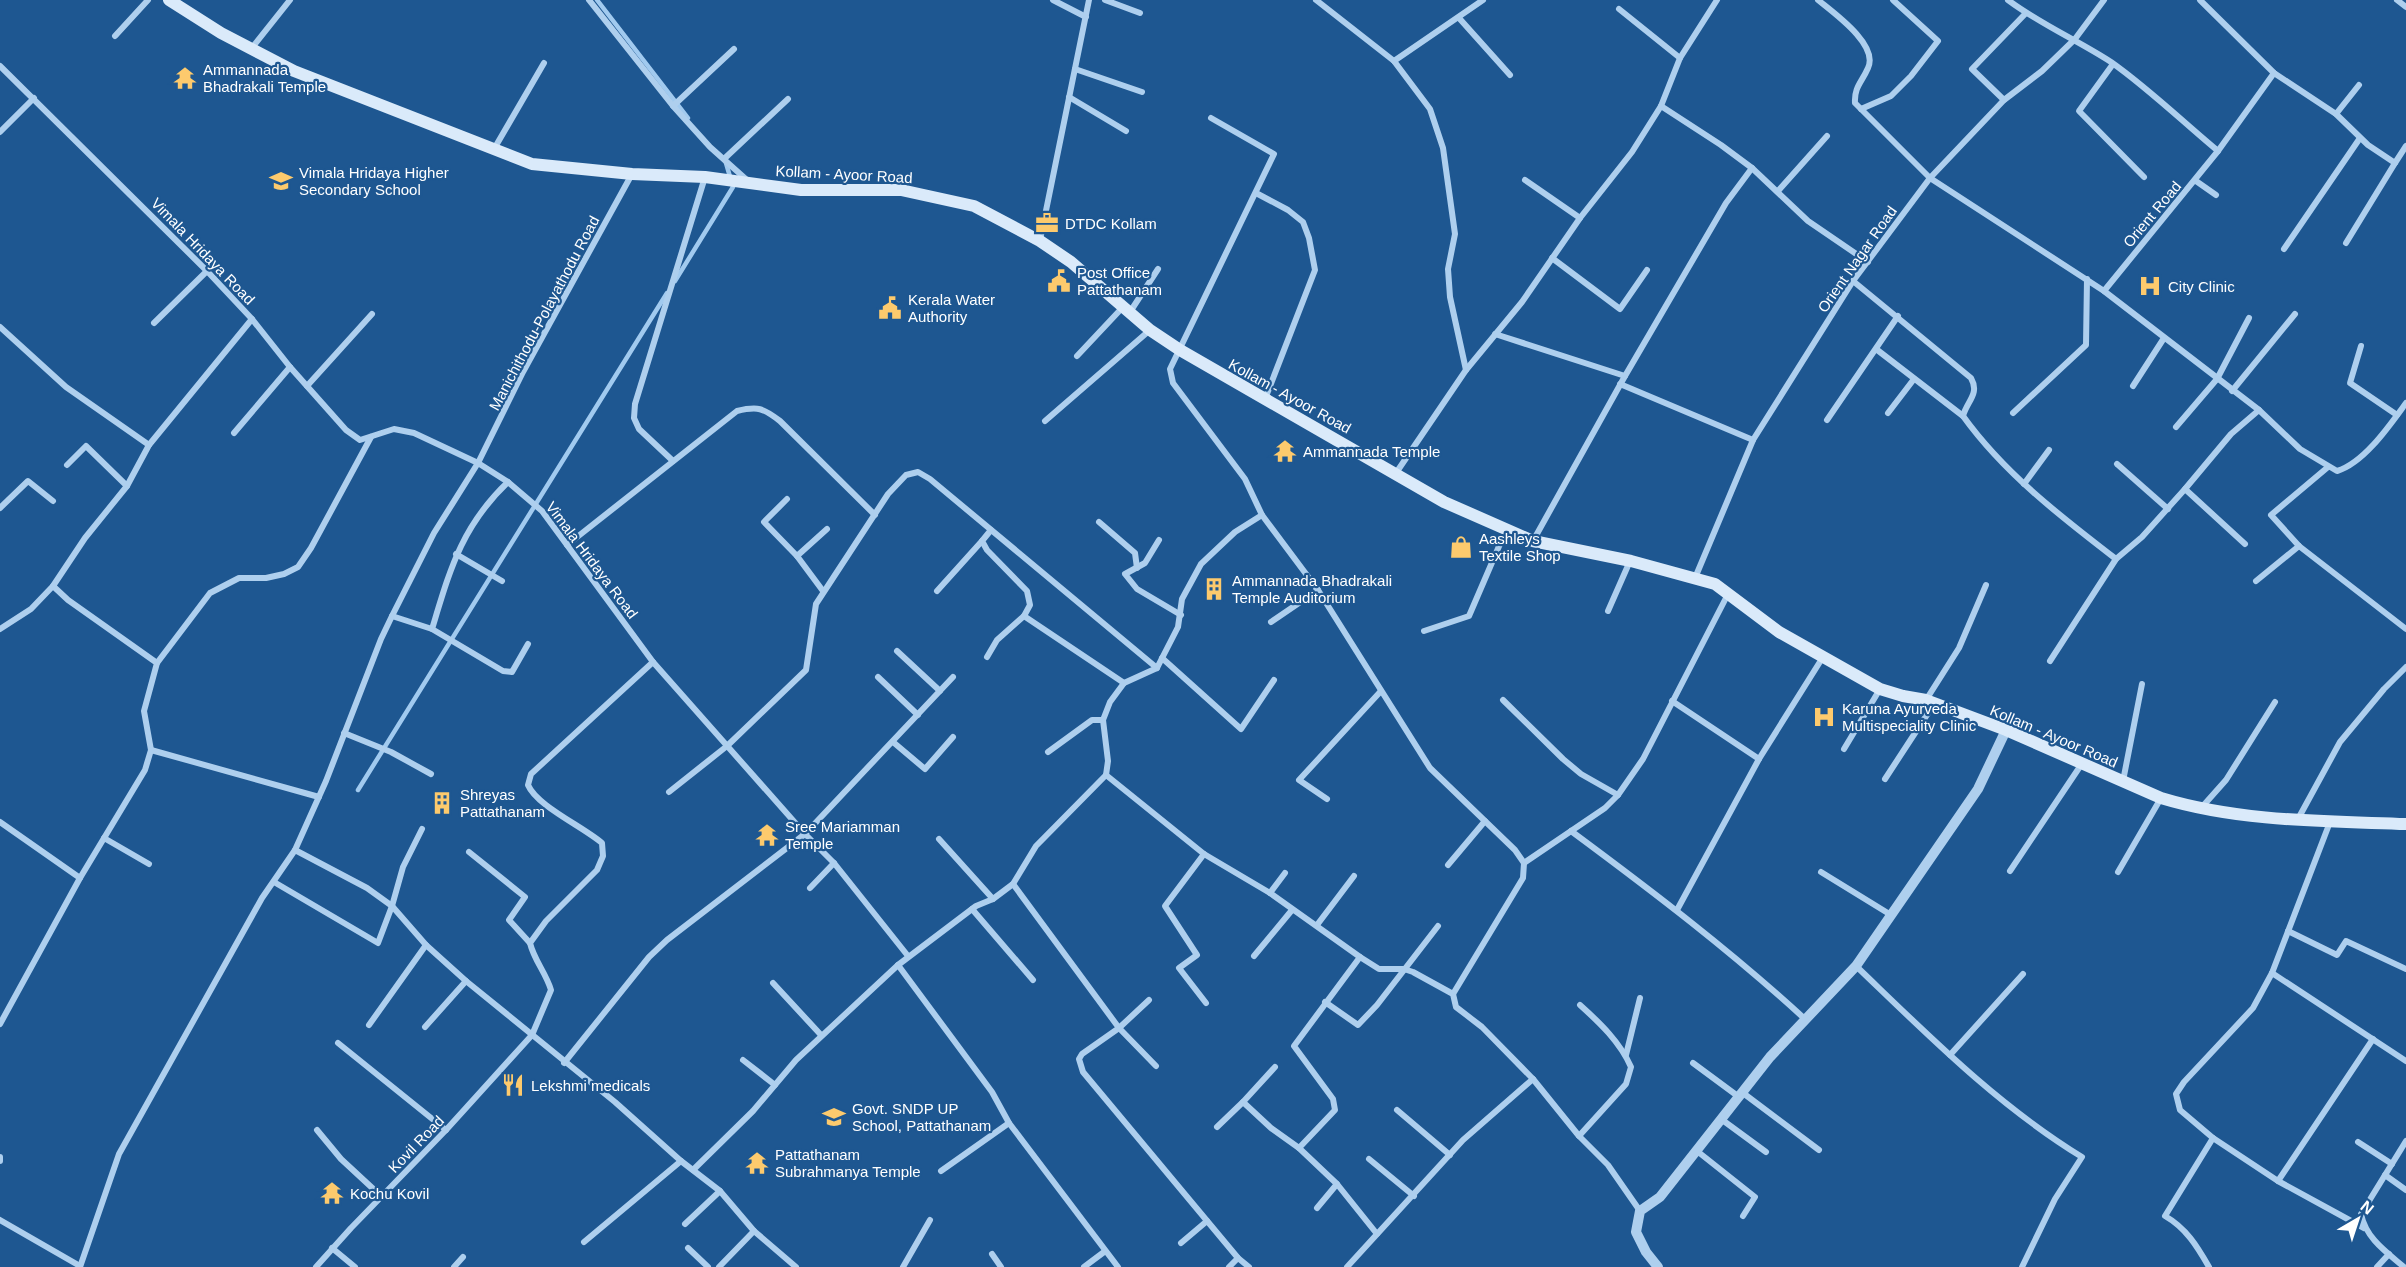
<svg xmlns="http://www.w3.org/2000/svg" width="2406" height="1267" font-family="Helvetica,sans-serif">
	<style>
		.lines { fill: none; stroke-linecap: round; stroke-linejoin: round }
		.stream { stroke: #a1caef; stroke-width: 4.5 }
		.minor { stroke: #aecfee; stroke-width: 6 }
		.tertiary { stroke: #aecfee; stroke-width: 10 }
		.secondary { stroke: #daeafa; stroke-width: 12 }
		.labels { text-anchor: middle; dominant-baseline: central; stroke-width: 4.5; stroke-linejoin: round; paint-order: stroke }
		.poi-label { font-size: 15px; fill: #fff; stroke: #1e5791; text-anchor: start }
		.street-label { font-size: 15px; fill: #fff; stroke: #1e5791 }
	</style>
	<rect width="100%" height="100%" fill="#1e5791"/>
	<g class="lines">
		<g class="stream">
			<path d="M597 0 688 118"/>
			<path d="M675 281 733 187 726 163"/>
			<path d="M358 790 667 293"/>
		</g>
		<g class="minor">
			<path d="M589 0 673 106 710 147 748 181"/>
			<path d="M1053 0 1086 17"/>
			<path d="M1105 0 1140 13"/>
			<path d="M1316 0 1394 61 1430 109 1443 148 1455 234 1448 269 1450 297 1466 370"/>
			<path d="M1818 0C1834 13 1879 45 1868 68 1862 82 1854 87 1855 103L1930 178 2104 291 2259 410 2300 449 2337 471C2364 463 2390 425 2406 403"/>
			<path d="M2008 0C2040 24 2077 40 2111 62 2148 88 2183 122 2218 151L2274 73"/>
			<path d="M2200 0 2274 73 2336 114 2368 145 2395 163 2406 146"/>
			<path d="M2397 0 2406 7"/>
			<path d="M1619 9 1680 58"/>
			<path d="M1459 18 1510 75"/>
			<path d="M115 36 148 0"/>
			<path d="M251 49 290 0"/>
			<path d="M1394 61 1483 0"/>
			<path d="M2113 64 2079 111 2144 177"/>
			<path d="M0 66 207 271 252 319 290 367 346 430 360 440 394 429 414 433 478 463 508 482 542 511 653 662 805 834 834 863 908 956"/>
			<path d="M1075 69 1142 92"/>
			<path d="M1069 97 1126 131"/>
			<path d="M2004 100 1972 69 2026 13"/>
			<path d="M673 106 734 49"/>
			<path d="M1861 109 1891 96 1911 76 1938 41 1893 0"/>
			<path d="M2336 114 2359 85"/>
			<path d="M0 132 34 98"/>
			<path d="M494 149 544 63"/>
			<path d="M725 158 788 99"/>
			<path d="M1752 168 1808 221 1868 262"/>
			<path d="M1525 180 1580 218"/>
			<path d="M2196 181 2216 195"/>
			<path d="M1778 191 1827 136"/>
			<path d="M1256 193 1288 210 1303 222 1309 238 1315 270 1265 399"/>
			<path d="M1040 240 1089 0"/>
			<path d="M2346 243 2395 163"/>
			<path d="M2284 249 2360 138"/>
			<path d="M1552 258 1620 309 1647 270"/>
			<path d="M1853 281 1971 378C1980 394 1967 401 1963 416 2004 473 2060 516 2116 559"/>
			<path d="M2104 291 2218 151"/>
			<path d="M1130 312 1158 269"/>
			<path d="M154 323 207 271"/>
			<path d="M0 327 66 387 149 445"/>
			<path d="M1495 334 1625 376"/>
			<path d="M2361 346 2350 383 2397 415"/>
			<path d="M1876 349 1963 416"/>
			<path d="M1077 356 1123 307"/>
			<path d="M1620 384 1753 440"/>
			<path d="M307 386 372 314"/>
			<path d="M2133 386 2164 338"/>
			<path d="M2232 391 2295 314"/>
			<path d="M1888 413 1914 379"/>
			<path d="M2013 413 2086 345 2087 279"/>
			<path d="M1827 420 1898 316"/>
			<path d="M1045 421 1150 330"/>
			<path d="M2176 427 2217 379 2249 318"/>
			<path d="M234 433 290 367"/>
			<path d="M673 461 639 429 634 418 635 404 705 177"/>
			<path d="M2117 464 2168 509"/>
			<path d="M67 465 86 446 127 486"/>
			<path d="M2328 467 2271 515 2299 546 2406 629"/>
			<path d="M1396 473 1466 370 1522 302 1580 218 1632 152 1661 106 1680 58 1717 0"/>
			<path d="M508 482C461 527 450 570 432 629L503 671 512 672 528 644"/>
			<path d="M2024 484 2049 450"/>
			<path d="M2185 489 2245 544"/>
			<path d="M787 499 764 522 797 556 823 591"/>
			<path d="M0 508 28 481 53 501"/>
			<path d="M1262 515 1318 590 1430 768 1515 850 1524 863 1523 878 1453 994"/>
			<path d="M1099 522 1135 553 1137 568"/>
			<path d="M991 530 982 541 987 550 1027 591 1030 605 1024 616 1124 683"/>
			<path d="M1159 540 1145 563 1125 574 1137 589 1181 615"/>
			<path d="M1533 541 1625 376 1726 203 1752 168 1721 145 1661 106"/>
			<path d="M567 545 737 411C758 406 763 408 780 421L875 515"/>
			<path d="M456 554 502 581"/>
			<path d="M797 556 827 529"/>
			<path d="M1695 578 1753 440 1853 281 1930 178 2004 100 2042 71 2075 39 2104 0"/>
			<path d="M2256 581 2299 546"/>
			<path d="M937 591 982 541"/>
			<path d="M1608 611 1630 561"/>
			<path d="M392 616 432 629"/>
			<path d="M1271 622 1318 590"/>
			<path d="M0 629 31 609 53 586"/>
			<path d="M1424 631 1469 616 1506 530"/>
			<path d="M897 651 940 691"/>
			<path d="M987 657 997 640 1024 616"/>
			<path d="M1162 658 1241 729 1274 680"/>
			<path d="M2050 661 2116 559 2142 537 2185 489 2231 434 2259 410"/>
			<path d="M157 663 210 593 239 578H266L284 574 298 567 311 548 371 437"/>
			<path d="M878 677 918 715"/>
			<path d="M1503 700 1563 759 1581 774 1618 795"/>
			<path d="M1926 700 1959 648 1986 585"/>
			<path d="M1672 701 1759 759"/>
			<path d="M344 733 391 752 431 774"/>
			<path d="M893 742 925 769 953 737"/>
			<path d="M1844 749 1880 689"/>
			<path d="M151 750 319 797"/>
			<path d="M1048 752 1092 720H1103"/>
			<path d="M1106 775 1204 854 1270 893 1360 957 1379 969H1404L1413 972 1453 994 1456 1007 1482 1027 1533 1079 1579 1136 1608 1165 1640 1211"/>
			<path d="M1885 779 1934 704"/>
			<path d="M2123 781 2142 684"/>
			<path d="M669 792 727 746 806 670 816 604 888 494 906 475 918 472 930 479 1157 668"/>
			<path d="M1327 799 1299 780 1381 691"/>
			<path d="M2202 807 2226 780 2275 702"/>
			<path d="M2298 819 2340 742 2384 689 2406 667"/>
			<path d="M0 822 80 878"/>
			<path d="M2330 822 2272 973 2253 1008 2184 1082 2176 1094 2180 1110 2213 1138 2278 1181 2364 1228"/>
			<path d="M1571 831C1652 891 1731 951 1806 1020"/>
			<path d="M104 838 149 864"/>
			<path d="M939 839 993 899"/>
			<path d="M295 850 367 888 392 906 426 945 466 981 615 1102 681 1161 720 1191 754 1231 796 1267"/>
			<path d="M469 852 525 897 509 920 530 943"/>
			<path d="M1204 854 1165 906 1197 955 1179 968 1206 1003"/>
			<path d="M1524 863 1605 808 1618 795 1643 759 1728 594"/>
			<path d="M1448 865 1485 821"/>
			<path d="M2010 871 2081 765"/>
			<path d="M1821 872 1891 915"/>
			<path d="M2118 872 2161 798"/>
			<path d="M274 882 378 943 392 906 403 867 422 829"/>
			<path d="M1013 884 1119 1028 1082 1054 1079 1059 1083 1072 1238 1258 1249 1267"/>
			<path d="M810 888 834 863"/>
			<path d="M1270 893 1285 873"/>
			<path d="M972 909 1033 980"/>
			<path d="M1677 910 1759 759 1823 657"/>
			<path d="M1317 925 1354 876"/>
			<path d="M2288 931 2337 955 2346 941 2406 969"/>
			<path d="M1254 956 1292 910"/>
			<path d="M1360 957 1294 1046 1333 1099 1335 1110 1299 1148 1337 1184 1377 1234"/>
			<path d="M898 965 992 1092 1009 1123 1118 1267"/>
			<path d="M1856 966C1928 1035 1997 1105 2082 1157L2055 1199 2022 1267"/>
			<path d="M2272 973 2406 1061"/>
			<path d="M773 983 821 1035"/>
			<path d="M1149 1000 1119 1028 1156 1066"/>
			<path d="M1325 1002 1358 1025 1377 1005 1438 926"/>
			<path d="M0 1024 80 878 145 770 151 750 144 711 157 663 68 600 53 586 85 538 127 486 149 445 252 319"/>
			<path d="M369 1025 426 945"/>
			<path d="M425 1027 466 981"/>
			<path d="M338 1043 446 1130"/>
			<path d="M1626 1055 1640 998"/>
			<path d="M1950 1055 2023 974"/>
			<path d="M743 1060 775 1085"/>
			<path d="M564 1063 649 957 667 940 805 834 953 677"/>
			<path d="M1693 1063 1739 1097"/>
			<path d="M1275 1067 1243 1102 1271 1128 1299 1148"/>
			<path d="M1743 1093 1819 1150"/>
			<path d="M1397 1110 1450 1155"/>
			<path d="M1721 1119 1766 1152"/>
			<path d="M1217 1127 1243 1102"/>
			<path d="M317 1130 341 1159 382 1197"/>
			<path d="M1579 1136 1626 1084 1631 1067C1620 1042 1600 1023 1580 1005"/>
			<path d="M2358 1142 2392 1164"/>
			<path d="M1697 1151 1755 1197 1743 1216"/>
			<path d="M0 1157V1161"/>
			<path d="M1369 1159 1414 1196"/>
			<path d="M693 1170 753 1111 796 1060 898 965 976 906 993 899 1013 884 1036 846 1106 775 1108 761 1103 720 1110 702 1124 683 1157 668 1178 627 1182 599 1201 564 1235 532 1262 515 1245 479 1173 383 1170 369 1274 154 1211 118"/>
			<path d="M941 1171 1009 1123"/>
			<path d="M2385 1175 2406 1190"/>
			<path d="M2278 1181 2373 1039"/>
			<path d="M1317 1208 1337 1184"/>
			<path d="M0 1220 80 1266"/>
			<path d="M685 1224 720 1191"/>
			<path d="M584 1242 681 1161"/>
			<path d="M1181 1243 1207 1221"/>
			<path d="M332 1248 355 1267"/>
			<path d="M688 1248 708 1267"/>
			<path d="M992 1254 1001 1267"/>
			<path d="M80 1267 119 1154 262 898 295 850 326 781 381 639 392 616 434 533 478 463 523 372 632 174"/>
			<path d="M316 1267 351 1228 446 1130 532 1035 551 990C546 973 534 960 530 943L546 921 597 870 603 856 602 843C582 826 537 806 528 785L531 774 653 662"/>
			<path d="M454 1267 463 1257"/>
			<path d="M719 1267 754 1231"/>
			<path d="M903 1267 930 1220"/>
			<path d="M1084 1267 1104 1252"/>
			<path d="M1229 1267 1238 1258"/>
			<path d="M1347 1267 1463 1140 1533 1079"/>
			<path d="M2209 1267C2197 1246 2186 1228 2165 1216L2213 1138"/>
			<path d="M2377 1267 2389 1254"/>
			<path d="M2404 1267C2385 1251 2366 1238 2361 1214L2406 1141"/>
		</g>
		<path class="tertiary" d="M1658 1267 1646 1252 1636 1232 1640 1211 1660 1197 1770 1057 1856 966 1978 789 2006 730"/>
		<path class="secondary" d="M169 0 221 33 294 71 532 164 632 174 705 177 801 190H901L974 206 1040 241 1071 262 1150 330 1180 350 1444 502 1533 541 1631 561 1715 584 1779 632 1880 689 1903 696 1926 700 2006 730 2161 798C2240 822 2325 821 2406 824"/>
	</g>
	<defs>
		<g id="temple-bare" transform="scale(1.8)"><path d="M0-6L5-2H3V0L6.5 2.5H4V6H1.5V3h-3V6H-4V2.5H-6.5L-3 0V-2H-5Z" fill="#fdca6d" stroke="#1e5791" stroke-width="2.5" paint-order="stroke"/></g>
		<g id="school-bare" transform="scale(1.8)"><path d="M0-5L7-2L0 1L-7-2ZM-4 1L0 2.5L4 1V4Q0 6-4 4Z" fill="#fdca6d" stroke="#1e5791" stroke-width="2.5" paint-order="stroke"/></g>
		<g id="office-bare" transform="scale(1.8)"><path d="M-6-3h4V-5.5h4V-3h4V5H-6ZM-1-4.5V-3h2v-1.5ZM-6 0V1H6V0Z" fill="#fdca6d" stroke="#1e5791" stroke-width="2.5" paint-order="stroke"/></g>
		<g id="civic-bare" transform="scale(1.8)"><path d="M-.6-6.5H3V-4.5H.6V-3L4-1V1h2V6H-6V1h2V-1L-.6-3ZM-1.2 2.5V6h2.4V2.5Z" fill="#fdca6d" stroke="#1e5791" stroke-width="2.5" paint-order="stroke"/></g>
		<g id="hospital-bare" transform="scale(1.8)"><path d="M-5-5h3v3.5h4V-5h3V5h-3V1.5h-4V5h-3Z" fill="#fdca6d" stroke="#1e5791" stroke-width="2.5" paint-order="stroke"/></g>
		<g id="shop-bare" transform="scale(1.8)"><path d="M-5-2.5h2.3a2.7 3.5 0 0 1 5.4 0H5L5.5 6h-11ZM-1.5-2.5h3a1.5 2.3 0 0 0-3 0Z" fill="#fdca6d" stroke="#1e5791" stroke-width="2.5" paint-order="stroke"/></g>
		<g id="building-bare" transform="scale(1.8)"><path d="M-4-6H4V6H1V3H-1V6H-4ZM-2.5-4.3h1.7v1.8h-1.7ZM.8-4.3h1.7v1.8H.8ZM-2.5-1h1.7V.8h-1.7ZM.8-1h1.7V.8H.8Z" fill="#fdca6d" stroke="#1e5791" stroke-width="2.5" paint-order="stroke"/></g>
		<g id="restaurant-bare" transform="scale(1.8)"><path d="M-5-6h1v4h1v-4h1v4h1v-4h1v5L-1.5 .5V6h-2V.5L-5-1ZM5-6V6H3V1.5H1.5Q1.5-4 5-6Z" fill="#fdca6d" stroke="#1e5791" stroke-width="2.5" paint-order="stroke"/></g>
	</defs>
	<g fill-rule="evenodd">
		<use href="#temple-bare" x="185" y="78"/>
		<use href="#school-bare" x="281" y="181"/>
		<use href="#office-bare" x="1047" y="223"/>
		<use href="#civic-bare" x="1059" y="281"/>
		<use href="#hospital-bare" x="2150" y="286"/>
		<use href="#civic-bare" x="890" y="308"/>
		<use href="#temple-bare" x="1285" y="451"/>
		<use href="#shop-bare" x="1461" y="547"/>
		<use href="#building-bare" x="1214" y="589"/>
		<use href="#hospital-bare" x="1824" y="717"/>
		<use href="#building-bare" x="442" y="803"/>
		<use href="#temple-bare" x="767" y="835"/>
		<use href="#restaurant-bare" x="513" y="1085"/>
		<use href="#school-bare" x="834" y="1117"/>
		<use href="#temple-bare" x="757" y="1163"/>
		<use href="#temple-bare" x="332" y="1193"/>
	</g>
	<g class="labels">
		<g class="poi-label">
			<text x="203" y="69">Ammannada<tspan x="203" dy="17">Bhadrakali Temple</tspan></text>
			<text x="299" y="172">Vimala Hridaya Higher<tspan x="299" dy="17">Secondary School</tspan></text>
			<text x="1065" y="223">DTDC Kollam</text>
			<text x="1077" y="272">Post Office<tspan x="1077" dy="17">Pattathanam</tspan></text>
			<text x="2168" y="286">City Clinic</text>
			<text x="908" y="299">Kerala Water<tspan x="908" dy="17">Authority</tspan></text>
			<text x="1303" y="451">Ammannada Temple</text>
			<text x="1479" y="538">Aashleys<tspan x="1479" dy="17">Textile Shop</tspan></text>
			<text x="1232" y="580">Ammannada Bhadrakali<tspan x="1232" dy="17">Temple Auditorium</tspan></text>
			<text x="1842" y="708">Karuna Ayurveda<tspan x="1842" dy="17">Multispeciality Clinic</tspan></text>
			<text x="460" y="794">Shreyas<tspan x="460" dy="17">Pattathanam</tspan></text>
			<text x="785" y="826">Sree Mariamman<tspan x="785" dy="17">Temple</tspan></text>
			<text x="531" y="1085">Lekshmi medicals</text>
			<text x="852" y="1108">Govt. SNDP UP<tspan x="852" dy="17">School, Pattathanam</tspan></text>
			<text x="775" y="1154">Pattathanam<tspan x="775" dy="17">Subrahmanya Temple</tspan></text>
			<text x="350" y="1193">Kochu Kovil</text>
		</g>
		<g class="street-label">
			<text transform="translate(844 174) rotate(3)">Kollam - Ayoor Road</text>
			<text transform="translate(2152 214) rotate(-50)">Orient Road</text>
			<text transform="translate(203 251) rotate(46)">Vimala Hridaya Road</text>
			<text transform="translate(1857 259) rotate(-55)">Orient Nagar Road</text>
			<text transform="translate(544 313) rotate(-62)">Manichithodu-Polayathodu Road</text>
			<text transform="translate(1290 396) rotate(29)">Kollam - Ayoor Road</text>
			<text transform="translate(592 560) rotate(53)">Vimala Hridaya Road</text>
			<text transform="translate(2054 736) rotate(23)">Kollam - Ayoor Road</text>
			<text transform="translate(416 1144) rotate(-46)">Kovil Road</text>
		</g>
	</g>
	<g transform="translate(2358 1219) rotate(39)" stroke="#1e5791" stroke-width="4.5" paint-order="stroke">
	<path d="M0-4.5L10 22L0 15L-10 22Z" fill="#ffffff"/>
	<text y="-9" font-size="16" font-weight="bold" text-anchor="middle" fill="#ffffff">N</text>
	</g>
</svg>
